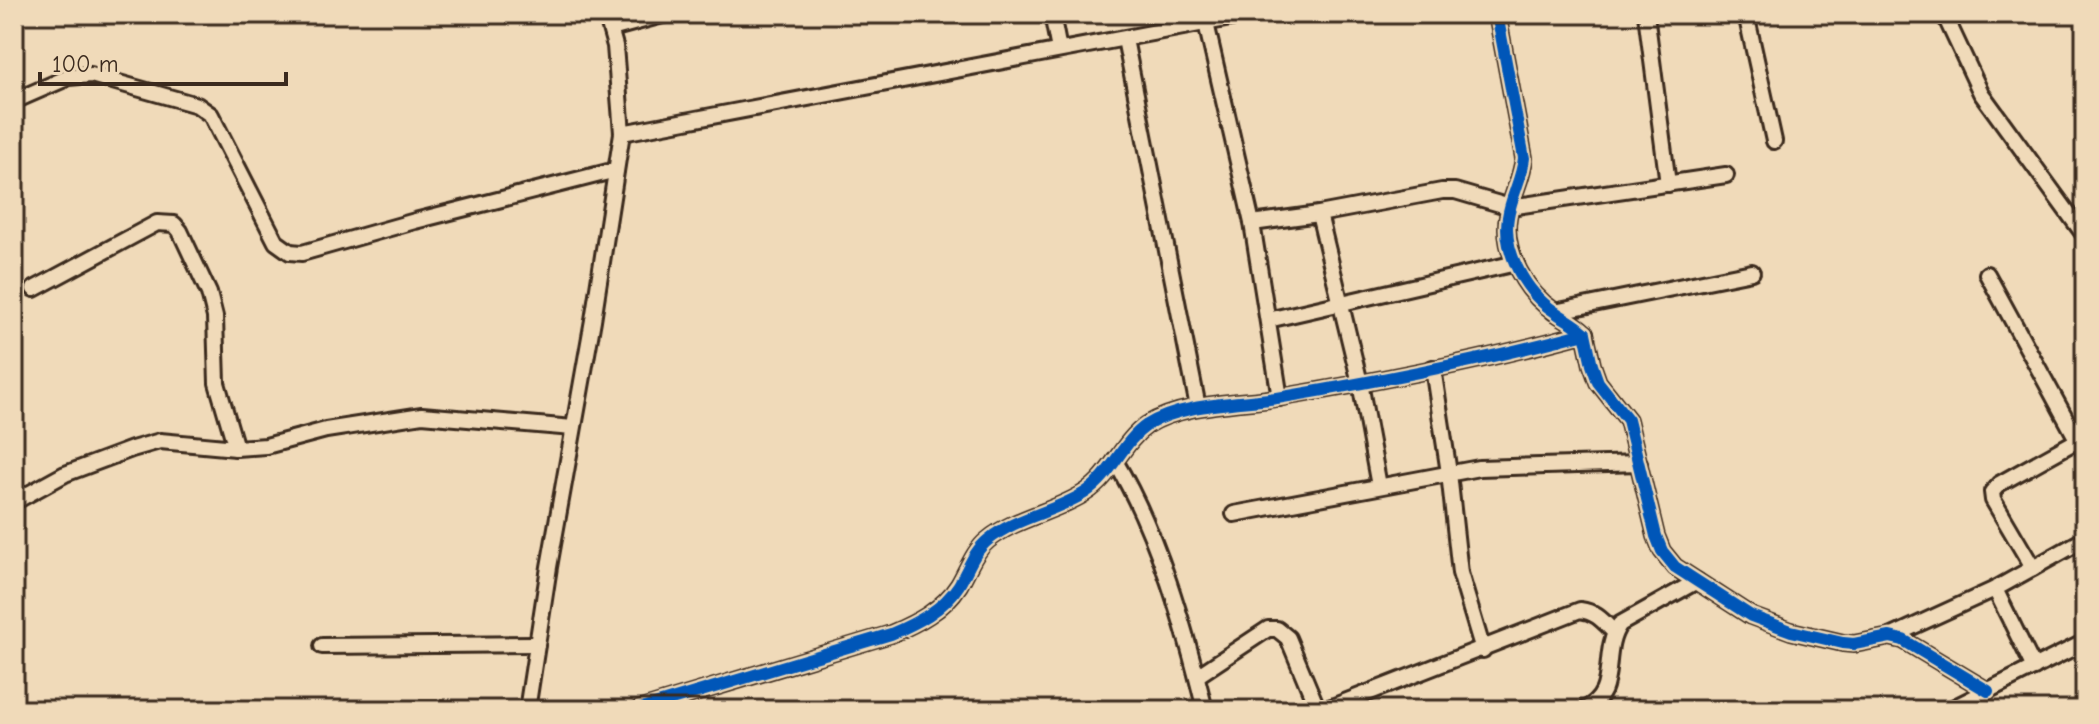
<svg xmlns="http://www.w3.org/2000/svg" width="2099" height="724" font-family="'Comic Neue',sans-serif">
	<style>
		.lines { fill: none; stroke-linecap: round; stroke-linejoin: round }
		.street-casing { stroke: #3b2a1e; stroke-width: 20 }
		.street { stroke: #f0dab9; stroke-width: 14 }
		.cycleway-casing { stroke: #f0dab9; stroke-width: 17 }
		.cycleway { stroke: #0057b8; stroke-width: 12 }
	</style>
	<rect width="100%" height="100%" fill="#f0dab9"/>
	<filter id="ink" filterUnits="userSpaceOnUse"><feTurbulence type="fractalNoise" baseFrequency=".0125" numOctaves="2"/><feDisplacementMap in="SourceGraphic" scale="16" xChannelSelector="R" yChannelSelector="G"/><feConvolveMatrix kernelMatrix="1 2 1 2 8 2 1 2 1" color-interpolation-filters="sRGB"/></filter>
	<g filter="url(#ink)">
		<g class="lines">
			<g class="street-casing">
				<g id="street">
					<path d="M606 14 615 46 622 133 1252 14"/>
					<path d="M1052 14 1059 50"/>
					<path d="M1497 14 1524 158C1522 179 1511 196 1508 217 1502 252 1527 294 1555 312 1565 319 1576 324 1585 333L1592 365 1598 382 1628 420 1656 536 1662 551 1675 567 1751 616 1791 631 1843 643 1854 644 1890 637 1903 640 1988 691"/>
					<path d="M1646 14 1668 184"/>
					<path d="M1746 14 1774 141"/>
					<path d="M1944 14 1981 93 2085 236"/>
					<path d="M2003 15 2004 14"/>
					<path d="M1206 23 1252 223 1280 398"/>
					<path d="M611 29 666 14"/>
					<path d="M1125 39 1198 407"/>
					<path d="M14 101 69 77 91 75 197 105 211 115 276 242 290 252 302 253 415 221 616 170"/>
					<path d="M1319 214 1360 383 1379 486"/>
					<path d="M1252 223 1319 214 1442 191H1455L1510 207 1726 175"/>
					<path d="M1987 274 2085 454"/>
					<path d="M34 289 157 223 174 224 180 231 209 293 215 317 217 383 236 448"/>
					<path d="M1554 312 1752 272"/>
					<path d="M1268 320 1516 263"/>
					<path d="M1433 368 1449 473 1460 573 1483 650"/>
					<path d="M1115 461C1158 533 1185 628 1205 710"/>
					<path d="M14 502 65 474 132 449 160 441 236 448 266 446 326 430 422 415 573 428"/>
					<path d="M1234 514 1479 468 1639 463"/>
					<path d="M2033 568 1993 500 1992 492 1999 484 2078 440"/>
					<path d="M1995 589 2034 668"/>
					<path d="M1890 637 1995 589 2085 539"/>
					<path d="M322 646 537 644"/>
					<path d="M1197 676 1268 629H1277L1288 638 1318 710"/>
					<path d="M527 710 549 567 593 320 622 133"/>
					<path d="M638 710 891 634C917 623 943 610 959 585 968 570 974 551 988 540 1016 517 1056 512 1086 492 1112 475 1122 442 1147 425 1184 402 1241 404 1283 397 1384 380 1486 360 1585 333"/>
					<path d="M1324 710 1580 610C1596 612 1603 621 1614 632"/>
					<path d="M1583 710C1621 694 1599 653 1620 624L1697 581"/>
					<path d="M1949 710 2085 642"/>
				</g>
			</g>
			<use href="#street" class="street"/>
			<g class="cycleway-casing">
				<g id="cycleway">
					<path d="M1497 14 1524 158C1522 179 1511 196 1508 217 1502 252 1527 294 1555 312 1565 319 1576 324 1585 333L1592 365 1598 382 1628 420 1656 536 1662 551 1675 567 1751 616 1791 631 1843 643 1854 644 1890 637 1903 640 1988 691"/>
					<path d="M638 710 891 634C917 623 943 610 959 585 968 570 974 551 988 540 1016 517 1056 512 1086 492 1112 475 1122 442 1147 425 1184 402 1241 404 1283 397 1384 380 1486 360 1585 333"/>
				</g>
			</g>
			<use href="#cycleway" class="cycleway"/>
		</g>
	</g>
	<rect width="2099" height="724" fill="none" stroke="#f0dab9" stroke-width="48"/>
	<rect x="24" y="24" width="2051" height="676" fill="none" stroke="#3b2a1e" stroke-width="3" filter="url(#ink)"/>
	<path d="M40 72v12h246v-12" fill="none" stroke="#3b2a1e" stroke-width="4"/>
	<text x="52" y="72" font-size="24" fill="#3b2a1e" stroke="#f0dab9" stroke-width="6" paint-order="stroke">100 m</text>
</svg>
